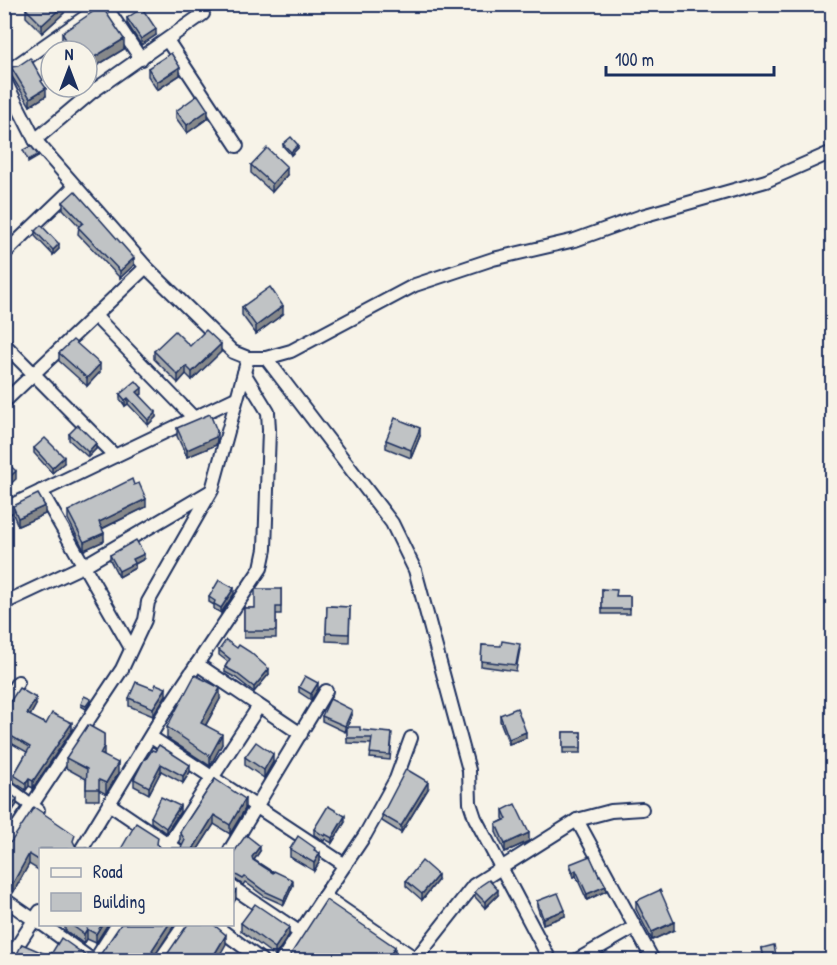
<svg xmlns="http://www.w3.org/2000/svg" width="837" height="965" font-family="'Patrick Hand',sans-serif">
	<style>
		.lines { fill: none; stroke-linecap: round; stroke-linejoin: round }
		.minor-casing { stroke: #1b2f5e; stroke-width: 16 }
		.minor { stroke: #f7f3e8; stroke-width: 12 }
		.wall { fill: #a5a8a9; stroke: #1b2f5e; stroke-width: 1.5 }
		.shaded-wall { fill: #86888a; stroke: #1b2f5e; stroke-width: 1.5 }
		.building { fill: #c0c3c5; stroke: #1b2f5e; stroke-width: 1.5 }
	</style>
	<rect width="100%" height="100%" fill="#f7f3e8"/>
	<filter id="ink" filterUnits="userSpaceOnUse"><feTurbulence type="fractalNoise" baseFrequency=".0167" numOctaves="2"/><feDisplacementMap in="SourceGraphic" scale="12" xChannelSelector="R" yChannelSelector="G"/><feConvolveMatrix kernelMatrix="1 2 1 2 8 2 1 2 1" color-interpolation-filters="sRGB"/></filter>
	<g filter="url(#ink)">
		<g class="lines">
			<g class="minor-casing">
				<g id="minor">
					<path d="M167 40 237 146"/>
					<path d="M14 67 98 8 108 10 141 59"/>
					<path d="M4 79 35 140 146 267 233 352 248 358H266L291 351 415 285 493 259 575 240 642 216 766 181 832 152"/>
					<path d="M35 140 92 92 203 14"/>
					<path d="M4 254 75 186"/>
					<path d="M94 315 194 418"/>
					<path d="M4 344 115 456"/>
					<path d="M266 358 392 523 415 570 469 770 470 803 475 818 550 960"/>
					<path d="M4 402 146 267"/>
					<path d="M41 491 131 648"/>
					<path d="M4 509 236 398"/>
					<path d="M4 603 85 565 211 491"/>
					<path d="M197 664 301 734"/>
					<path d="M4 703 18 682"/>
					<path d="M151 737 345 865"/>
					<path d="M4 785 38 810"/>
					<path d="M109 804 177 850"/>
					<path d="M577 820 653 960"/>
					<path d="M4 847 122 669 145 620 148 602 212 490 248 358"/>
					<path d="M81 850 163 715 261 568 265 549 269 430 268 412 244 373"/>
					<path d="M165 850 259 706"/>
					<path d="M230 850 326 691"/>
					<path d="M232 887 299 932"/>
					<path d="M324 896 365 835 396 779 411 738"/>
					<path d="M4 899 40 924"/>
					<path d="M42 924 92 960"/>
					<path d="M213 924 261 960"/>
					<path d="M8 960 40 911"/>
					<path d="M95 960 118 924"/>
					<path d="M160 960 185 924"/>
					<path d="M282 960 324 896 416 959"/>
					<path d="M415 960 474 885 577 820 611 811 642 809"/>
					<path d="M577 960 635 927"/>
				</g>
			</g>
			<use href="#minor" class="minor"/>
		</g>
		<g class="wall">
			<path d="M26 9 64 13 42 33 26 17Z"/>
			<path d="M127 18 156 35 141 45 127 23Z"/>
			<path d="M62 33 124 49 88 71 87 68V51H67L62 43Z"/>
			<path d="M11 67 43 84 46 96 30 106 11 75Z"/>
			<path d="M148 68 180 75 157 90 148 76Z"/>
			<path d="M176 111 208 118 187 133 176 118Z"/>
			<path d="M283 144 298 148 291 155 283 146Z"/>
			<path d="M251 165 287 175 272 192 251 173Z"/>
			<path d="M63 202 134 265 120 278 78 234 79 226 63 209Z"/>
			<path d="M35 231 59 249 53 255 35 236Z"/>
			<path d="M242 307 283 314 256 334 242 315Z"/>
			<path d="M190 346 221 352 192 380 186 374 178 383 154 359V351Z"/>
			<path d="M59 353 100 372 87 386 59 361Z"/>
			<path d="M120 394H142L140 395 156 417 148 425 128 404 125 406 120 399Z"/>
			<path d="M177 428 217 439 216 445 187 457 177 436Z"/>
			<path d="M69 434 96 449 88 457 69 440Z"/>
			<path d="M420 436 411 458 386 448V440Z"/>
			<path d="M34 448 64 463 52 473 34 453Z"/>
			<path d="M13 506 45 514 18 526 13 514Z"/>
			<path d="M146 507 102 529 104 541 84 550 68 519V511Z"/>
			<path d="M110 555 144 559 135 564V568L119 577 110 560Z"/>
			<path d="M281 589V614H276V638H244V608H255Z"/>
			<path d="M602 589 617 596H630V614H602Z"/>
			<path d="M234 594 221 613 214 609V605L209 602V597Z"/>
			<path d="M327 606 350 607 349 642 326 641Z"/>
			<path d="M482 645 520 649 516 671 481 666Z"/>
			<path d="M237 648 269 674 254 692 236 678 225 672V667L228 662 219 655V650Z"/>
			<path d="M299 687 318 689 311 700 299 692Z"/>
			<path d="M166 695 153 716 129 706V698Z"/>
			<path d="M220 699 206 725 222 744 210 766 167 738V727Z"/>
			<path d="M91 701 86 709 81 706V704Z"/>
			<path d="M36 705 30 716 46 724 72 730 33 788 29 786 26 790 14 782V775L27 752 11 743 4 754V711Z"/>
			<path d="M352 715 347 727 392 738 390 760 370 758 372 744 347 743V727L345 732 322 721V716Z"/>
			<path d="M500 715 526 738 509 744 500 721Z"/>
			<rect x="563" y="732" width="18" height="21"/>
			<path d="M104 756 118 774 106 794 99 790V800H86V779L66 768V758Z"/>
			<path d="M245 757 273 762 264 778 245 765Z"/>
			<path d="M145 758 190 772 183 783 161 771 149 794 134 786V779Z"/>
			<path d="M215 779 245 809 230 834 214 824 198 849H121L157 844 161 848H181L182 846 180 842V832Z"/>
			<path d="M4 789 17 804 13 810 4 805Z"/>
			<path d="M428 789 401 833 382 821V815Z"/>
			<path d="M503 810 529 841 505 852 496 832V824L504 820 503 818Z"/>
			<path d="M180 812 166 833 151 822V817Z"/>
			<path d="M345 822 332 843 325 839 324 841 314 835V829Z"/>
			<path d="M4 845 40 849V871L29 864 13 893 8 890Z"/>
			<path d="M290 849 315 850 320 861 314 871 290 857Z"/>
			<path d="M260 851 254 860 293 885 284 905 264 896 245 882 243 885 236 880 232 879V855Z"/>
			<path d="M570 864 606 891 587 900 576 876 573 877 570 869Z"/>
			<path d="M438 880 422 900 406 886V881Z"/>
			<path d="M475 892 498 895 485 908 475 897Z"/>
			<path d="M537 901 565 916 543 924 537 906Z"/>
			<path d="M636 901 674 930 652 940 636 909Z"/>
			<path d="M241 923 289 935 275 956 241 931Z"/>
			<path d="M65 924H108L96 943 87 939 84 944 65 930Z"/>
			<path d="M762 948 776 956V959L764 960Z"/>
		</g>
		<g class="shaded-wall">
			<path d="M64 5V13L42 33V25Z"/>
			<path d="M156 29V35L141 45V39Z"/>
			<path d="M124 39V49L88 71V61Z"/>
			<path d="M80 45V51H72V50Z"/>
			<path d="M180 67V75L157 90V82Z"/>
			<path d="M46 88V96L30 106V98Z"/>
			<path d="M208 110V118L187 133V125Z"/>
			<path d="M298 145V148L291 155V152Z"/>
			<path d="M38 155V157L28 163V160Z"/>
			<path d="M287 167V175L272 192V184Z"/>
			<path d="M59 244V249L53 255V250Z"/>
			<path d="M134 258V265L120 278V271Z"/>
			<path d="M283 306V314L256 334V326Z"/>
			<path d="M221 344V352L192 380V372Z"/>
			<path d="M100 364V372L87 386V378Z"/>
			<path d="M186 366V374L178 383V375Z"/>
			<path d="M142 388V394L137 397V392Z"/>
			<path d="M128 398V404L125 406V400Z"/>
			<path d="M156 412V417L148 425V420Z"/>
			<path d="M420 428V436L411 458V450Z"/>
			<path d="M217 431V439L216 445 187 457V450Z"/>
			<path d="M96 443V449L88 457V452Z"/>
			<path d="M64 457V463L52 473V468Z"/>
			<path d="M16 471V479L4 490V482Z"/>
			<path d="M146 499V507L99 530V522Z"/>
			<path d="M45 506V514L18 526V518Z"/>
			<path d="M104 533V541L84 550V542Z"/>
			<path d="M144 554V559L135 564V568L119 577V571L133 559Z"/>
			<path d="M234 588V594L221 613V608Z"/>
			<path d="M269 669V674L254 692V687Z"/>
			<path d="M318 683V689L311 700V694Z"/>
			<path d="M166 688V695L153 716V708Z"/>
			<path d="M220 688V699L201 733V723Z"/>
			<path d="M36 698V705L27 721V714Z"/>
			<path d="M352 710V715L345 732V726Z"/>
			<path d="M72 723V730L33 788V781Z"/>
			<path d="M526 732V738L509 744V739Z"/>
			<path d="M104 734V756L100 754Z"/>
			<path d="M222 734V744L210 766V756Z"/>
			<path d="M11 736V743L4 754V747Z"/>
			<path d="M273 754V762L264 778V770Z"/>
			<path d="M118 763V774L106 794V783Z"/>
			<path d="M161 764V771L149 794V787Z"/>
			<path d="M190 765V772L183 783V776Z"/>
			<path d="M29 779V786L26 790V783Z"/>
			<path d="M428 782V789L401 833V826Z"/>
			<path d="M17 799V804L13 810V805Z"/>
			<path d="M245 799V809L230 834V825Z"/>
			<path d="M180 806V812L166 833V828Z"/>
			<path d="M214 815V824L198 849H193Z"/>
			<path d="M345 816V822L332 843V838Z"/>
			<path d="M529 833V841L505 852V844Z"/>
			<path d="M260 846V851L252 863V857Z"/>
			<path d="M320 853V861L314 871V863Z"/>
			<path d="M29 854V864L13 893V883Z"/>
			<path d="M576 870V876L573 877V872Z"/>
			<path d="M438 875V880L422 900V894Z"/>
			<path d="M8 880V890L4 891V881Z"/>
			<path d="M293 880V885L284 905V900Z"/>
			<path d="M606 886V891L587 900V894Z"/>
			<path d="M236 890V899L232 905V896Z"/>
			<path d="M498 890V895L485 908V902Z"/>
			<path d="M565 910V916L543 924V918Z"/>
			<path d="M674 922V930L652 940V932Z"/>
			<path d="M102 924H108L96 943V934Z"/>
			<path d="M169 924H175L152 960V950Z"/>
			<path d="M289 927V935L275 956V948Z"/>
			<path d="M87 929V939L84 944V934Z"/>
			<path d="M10 932V941L4 951V942Z"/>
			<path d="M226 935V944L217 960H211Z"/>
			<path d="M395 947V955L391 960 390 955Z"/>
		</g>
		<g class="building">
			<path d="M31 4H63L64 5 42 25 26 9Z"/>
			<path d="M100 7 103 8 124 39 88 61 87 59V51H83L80 45 72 50 62 33Z"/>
			<path d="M142 8 156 29 141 39 127 18Z"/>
			<path d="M171 53 180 67 157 82 148 68Z"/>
			<path d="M30 58 43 80 41 81 46 88 30 98 11 67 18 66Z"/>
			<path d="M198 95 208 110 187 125 176 111Z"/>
			<path d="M291 137 298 145 291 152 283 144Z"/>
			<path d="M31 146 38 155 28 160 23 150Z"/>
			<path d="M267 148 287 167 272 184 251 165Z"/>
			<path d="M75 191 134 258 120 271 78 227 83 223 63 202Z"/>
			<path d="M41 225 59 244 53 250 35 231Z"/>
			<path d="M270 287 283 306 256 326 242 307Z"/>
			<path d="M206 330 221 344 192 372 186 366 178 375 154 351 175 331 190 346Z"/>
			<path d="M73 340 100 364 87 378 59 353Z"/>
			<path d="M136 381 142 388 137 392 156 412 148 420 128 398 125 400 120 394Z"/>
			<path d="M210 414 217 431 216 437 187 450 177 428Z"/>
			<path d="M395 418 420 428 411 450 386 440Z"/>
			<path d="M78 425 96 443 88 452 69 434Z"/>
			<path d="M45 438 64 457 52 468 34 448Z"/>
			<path d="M4 460 16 471 4 482Z"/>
			<path d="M132 479 134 485 139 483 146 499 99 522 104 533 84 542 68 511Z"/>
			<path d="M38 494 45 506 18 518 13 506Z"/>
			<path d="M136 540 144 554 133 559 135 563 119 571 110 555Z"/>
			<path d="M219 580 234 588 221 608 214 604 215 601 209 597Z"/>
			<path d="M255 589H281V607H276V631H244V608H255Z"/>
			<path d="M602 589 617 590 616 596H630V609H602Z"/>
			<path d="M327 606 350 607 349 634 326 633Z"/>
			<path d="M226 640 237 648 239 645 250 652 269 669 254 687 236 673 225 667 230 659 219 650Z"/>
			<path d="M502 641 520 644 516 665 481 661 482 645 501 646Z"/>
			<path d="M195 675 220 688 201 723 222 734 210 756 167 727Z"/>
			<path d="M305 676 318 683 311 694 299 687Z"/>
			<path d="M136 682 154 689 156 684 166 688 153 708 129 698Z"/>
			<path d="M19 688 36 698 27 714 46 724 52 713 72 723 33 781 29 779 26 783 14 775 30 747 11 736 4 747V711Z"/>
			<path d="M84 696 91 699 86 706 81 704Z"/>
			<path d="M330 699 352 710 345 726 322 716Z"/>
			<path d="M517 708 526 732 509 739 500 715Z"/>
			<path d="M88 725 104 734V746L100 754 118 763 106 783 99 780V789H86L87 769 66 758Z"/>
			<path d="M347 727H360V730L392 733 390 755 370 753 372 738H347Z"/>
			<rect x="563" y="732" width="18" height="16"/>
			<path d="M256 742 273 754 264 770 245 757Z"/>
			<path d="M159 745 190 765 183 776 161 764 149 787 134 779 145 758 146 759 152 750 155 751Z"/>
			<path d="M406 769 428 782 401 826 382 815Z"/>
			<path d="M215 779 245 799 230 825 214 815 193 849H195H121L136 823 158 837 157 844 161 848H181L185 840 180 832Z"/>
			<path d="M4 789 17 799 13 805 4 800Z"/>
			<path d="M161 797 180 806 166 828 151 817Z"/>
			<path d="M515 804 529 833 505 844 496 824 507 819 503 810Z"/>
			<path d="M328 806 345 816 332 838 325 834 324 836 314 829Z"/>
			<path d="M34 807 75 835 73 841 76 847H85L89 849H40V861L29 854 13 883 8 880 4 881V845L11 842Z"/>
			<path d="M246 835 260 846 252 857 253 860 273 873 274 871 293 880 284 900 264 891 245 877 243 879 236 875 232 874V855Z"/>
			<path d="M298 836 315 848 314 850 320 853 314 863 290 849Z"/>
			<path d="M590 856 599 876 600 875 606 886 587 894 576 870 573 872 570 864Z"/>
			<path d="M422 861 438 875 422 894 406 881Z"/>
			<path d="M489 880 498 890 485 902 475 892 480 886Z"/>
			<path d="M232 888 236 890 232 896Z"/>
			<path d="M660 890 674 922 652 932 636 901Z"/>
			<path d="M558 893 565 910 543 918 537 901Z"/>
			<path d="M326 900 395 947 390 955 399 960H284L289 957Z"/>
			<path d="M255 904 289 927 275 948 241 923Z"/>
			<path d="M70 924H102L96 934 87 929 84 934Z"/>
			<path d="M121 924H169L152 950 155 957 160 959 166 956 188 924H213L226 935 211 960H14L22 944 50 956 61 938 88 957 98 958Z"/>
			<path d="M4 928 10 932 4 942Z"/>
			<path d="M774 945 776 956 764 959 762 948Z"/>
		</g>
	</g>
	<rect width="837" height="965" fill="none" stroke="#f7f3e8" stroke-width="24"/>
	<rect x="12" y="12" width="813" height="941" fill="none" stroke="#1b2f5e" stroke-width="2" filter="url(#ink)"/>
	<rect x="39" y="848" width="195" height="78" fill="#f7f3e8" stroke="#9fa5b1" stroke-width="1.5"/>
	<rect x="51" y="868" width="30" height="9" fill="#f7f3e8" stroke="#9fa5b1" stroke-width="1.5"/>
	<text x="93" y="878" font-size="18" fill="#1b2f5e">Road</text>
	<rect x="51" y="893" width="30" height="18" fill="#c0c3c5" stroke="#9fa5b1" stroke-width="1.5"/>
	<text x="93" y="908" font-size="18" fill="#1b2f5e">Building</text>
	<g transform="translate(69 69)"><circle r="28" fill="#f7f3e8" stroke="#9fa5b1" stroke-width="1.5"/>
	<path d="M0-4.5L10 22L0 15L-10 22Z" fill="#1b2f5e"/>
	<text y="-9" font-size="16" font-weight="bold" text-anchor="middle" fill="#1b2f5e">N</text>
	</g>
	<path d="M606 66v9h168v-9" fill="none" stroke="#1b2f5e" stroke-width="3"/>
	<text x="615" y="66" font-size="18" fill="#1b2f5e" stroke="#f7f3e8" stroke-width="4.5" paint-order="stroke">100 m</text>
</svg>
